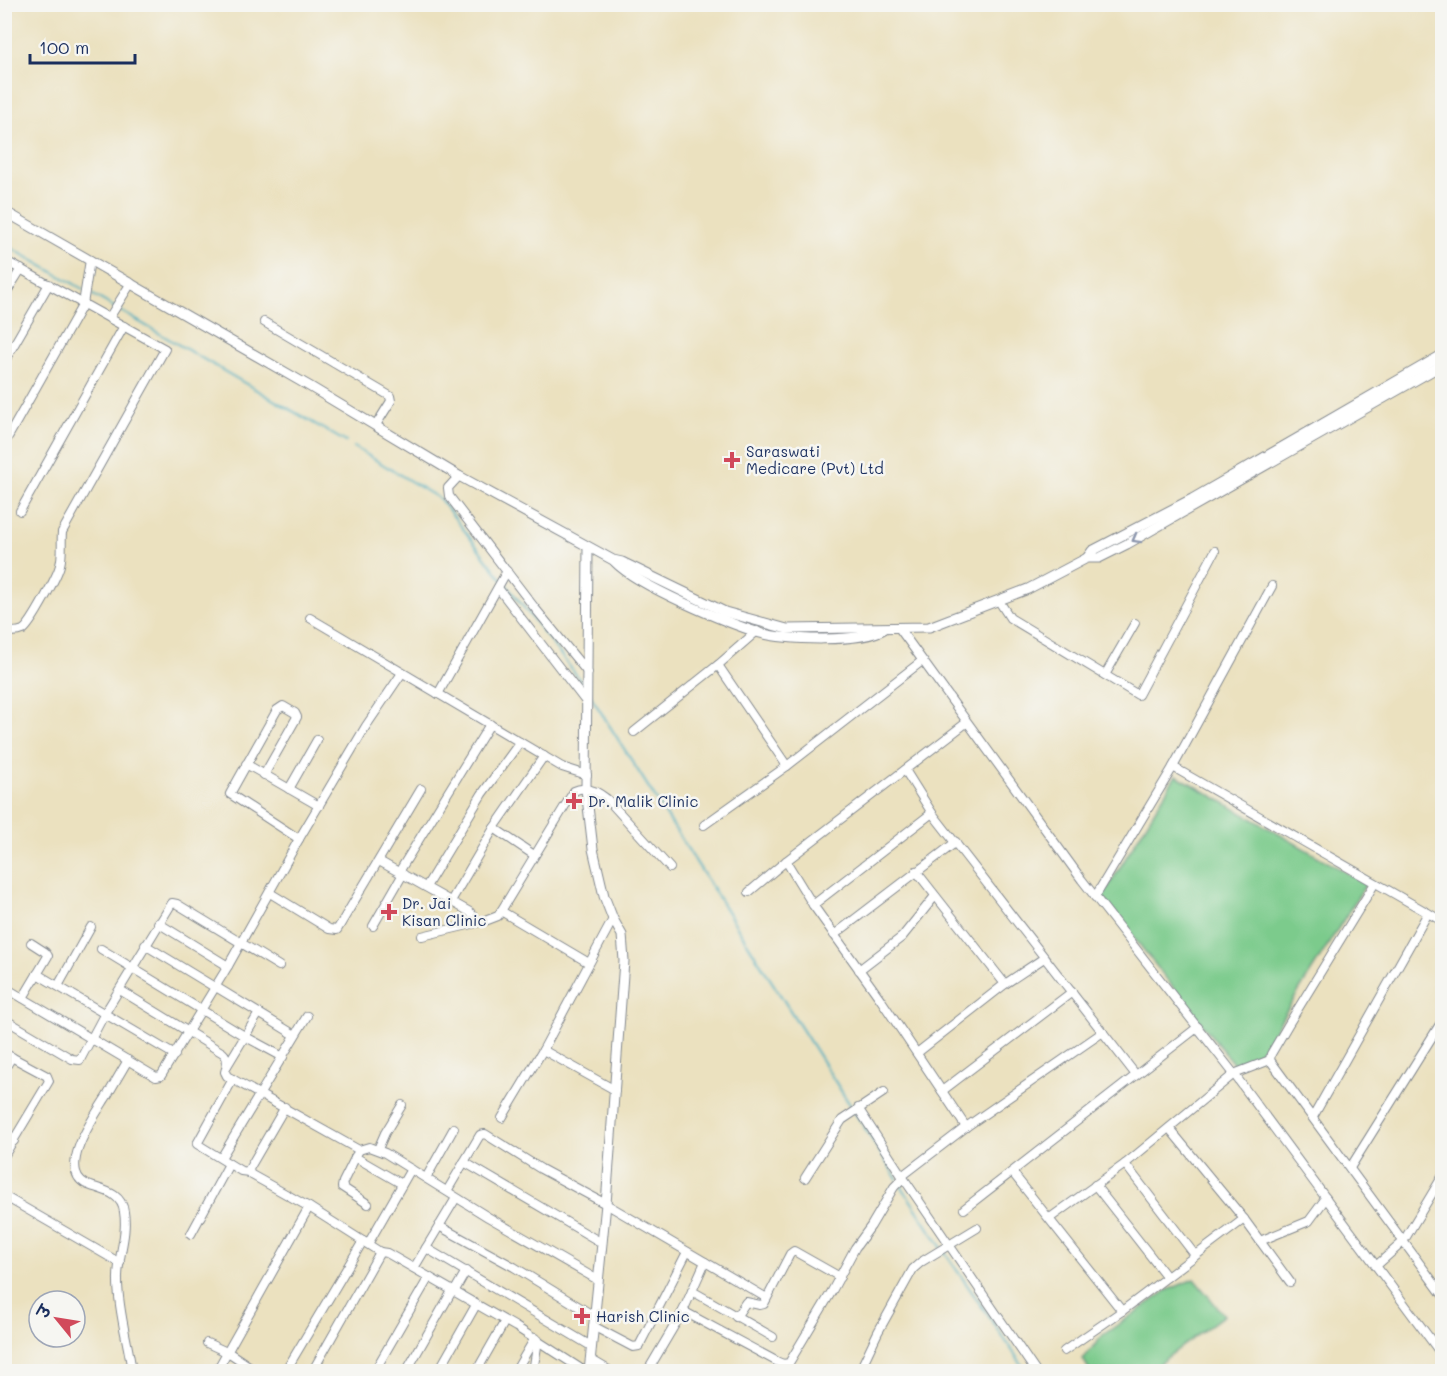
<svg xmlns="http://www.w3.org/2000/svg" width="1447" height="1376" font-family="Mali,'Playpen Sans Deva',sans-serif">
	<style>
		.green { fill: #7bcb8c; stroke: #4b7d75; stroke-width: 1.5 }
		.lines { fill: none; stroke-linecap: round; stroke-linejoin: round }
		.stream { stroke: #40aabf; stroke-width: 2 }
		.minor-casing { stroke: #83888e; stroke-width: 10 }
		.tertiary-casing { stroke: #83888e; stroke-width: 11 }
		.minor { stroke: #fff; stroke-width: 8 }
		.tertiary { stroke: #fff; stroke-width: 9 }
		.oneway { stroke: #8d97ae }
		.poi-dot { fill: #d1495b; stroke: #f6f6f2; stroke-width: 2 }
		.labels { text-anchor: middle; dominant-baseline: central; stroke-width: 5; stroke-linejoin: round; paint-order: stroke }
		.poi-label { font-size: 15px; fill: #1b2f5e; stroke: #f6f6f2; text-anchor: start }
	</style>
	<rect width="100%" height="100%" fill="#f6f6f2"/>
	<filter id="ink" filterUnits="userSpaceOnUse"><feTurbulence type="fractalNoise" baseFrequency=".0167" numOctaves="2"/><feDisplacementMap in="SourceGraphic" scale="12" xChannelSelector="R" yChannelSelector="G"/><feConvolveMatrix kernelMatrix="1 2 1 2 8 2 1 2 1" color-interpolation-filters="sRGB"/></filter>
	<filter id="wash" filterUnits="userSpaceOnUse"><feTurbulence type="fractalNoise" baseFrequency=".008" numOctaves="4" result="noise"/><feDisplacementMap in="SourceGraphic" scale="24" xChannelSelector="R" yChannelSelector="G"/><feGaussianBlur stdDeviation="1.35" result="paint"/><feColorMatrix in="noise" values="0 0 0 0 0 0 0 0 0 0 0 0 0 0 0 0 0 1.4 0 .05"/><feComposite in="paint" operator="in"/></filter>
	<g filter="url(#wash)">
		<rect width="100%" height="100%" fill="#ebe1bf"/>
		<g class="green">
			<path d="M1176 775 1366 884 1261 1052 1235 1066 1102 897Z"/>
			<path d="M1194 1279 1224 1315 1149 1371H1090L1083 1359 1103 1335 1168 1290Z"/>
		</g>
		<g class="lines">
			<g class="stream">
				<path d="M4 244 83 289"/>
				<path d="M88 292 346 442"/>
				<path d="M354 447 440 499 584 685"/>
				<path d="M590 695 897 1179"/>
				<path d="M900 1184 943 1250 1027 1372"/>
			</g>
		</g>
	</g>
	<g filter="url(#ink)">
		<g class="lines">
			<g class="minor-casing">
				<g id="minor">
					<path d="M4 260 165 349 62 532C61 543 63 554 60 565 58 575 31 625 23 630 17 633 10 632 4 631"/>
					<path d="M4 296 21 269"/>
					<path d="M109 318 131 283"/>
					<path d="M264 322 390 396 391 401 376 425"/>
					<path d="M4 362 49 284"/>
					<path d="M4 444 83 304 90 260"/>
					<path d="M459 476 448 488 449 496 534 607 588 673"/>
					<path d="M20 511 124 326"/>
					<path d="M498 588 586 702"/>
					<path d="M999 601 1010 618 1138 695 1215 551"/>
					<path d="M310 618 562 767 587 775"/>
					<path d="M899 628 1082 880 1234 1074 1442 1355"/>
					<path d="M718 665 787 766"/>
					<path d="M1105 675 1135 623"/>
					<path d="M438 694 507 571"/>
					<path d="M634 732 718 665 757 631"/>
					<path d="M246 764 319 806"/>
					<path d="M1173 767 1442 921"/>
					<path d="M905 770 932 813 1136 1075"/>
					<path d="M264 775 297 717 295 713 283 706 277 710 230 794 299 839"/>
					<path d="M289 789 317 740"/>
					<path d="M704 825 787 766 922 661"/>
					<path d="M494 828 534 855"/>
					<path d="M379 861 470 912 478 922"/>
					<path d="M786 861 813 905 881 1000 966 1127"/>
					<path d="M916 871 1005 984"/>
					<path d="M399 872 490 724"/>
					<path d="M1375 883 1288 1025 1271 1054 1270 1060 1442 1294"/>
					<path d="M426 887 482 794 520 742"/>
					<path d="M749 892 786 861 966 723"/>
					<path d="M270 893 329 929 337 930 421 789"/>
					<path d="M1095 897 1173 767 1272 586"/>
					<path d="M451 901 494 828 544 756"/>
					<path d="M813 905 932 813"/>
					<path d="M501 911 589 963"/>
					<path d="M158 923 228 966"/>
					<path d="M373 926 403 874"/>
					<path d="M834 935 956 842"/>
					<path d="M422 936 485 921 498 916 574 791C586 785 597 791 607 799L670 868"/>
					<path d="M145 945 216 988"/>
					<path d="M101 949 246 1037 283 1057"/>
					<path d="M859 970 902 937 935 896"/>
					<path d="M37 974 175 1055"/>
					<path d="M58 986 91 927"/>
					<path d="M4 987 156 1077 161 1076 228 966 299 839 366 726 402 673"/>
					<path d="M216 987 295 1035"/>
					<path d="M120 990 223 1053C229 1058 227 1066 225 1072L227 1076 359 1150 369 1147 385 1153 488 1217 598 1280"/>
					<path d="M23 998 48 956 45 952 31 943"/>
					<path d="M4 1019 72 1059 80 1060 105 1013 172 903 177 904 279 966"/>
					<path d="M543 1050 613 919"/>
					<path d="M4 1053 47 1076 49 1081 4 1156"/>
					<path d="M917 1053 1005 984 1044 958"/>
					<path d="M128 1060C121 1072 114 1084 107 1096 96 1114 52 1174 91 1186 106 1191 122 1194 124 1212 128 1236 117 1258 118 1281 118 1311 128 1341 132 1372"/>
					<path d="M227 1066 259 1013"/>
					<path d="M4 1070 12 1057"/>
					<path d="M233 1079 197 1144 241 1171 249 1172"/>
					<path d="M942 1091 1072 992"/>
					<path d="M285 1107 249 1169 250 1174 309 1207 380 1252 312 1372"/>
					<path d="M858 1108 902 1176 1036 1372"/>
					<path d="M1313 1117 1428 913"/>
					<path d="M502 1118 543 1050 615 1090"/>
					<path d="M1169 1128 1244 1219 1290 1282"/>
					<path d="M4 1135 14 1141"/>
					<path d="M378 1149 385 1133 402 1105"/>
					<path d="M359 1150 343 1182 342 1187 368 1204"/>
					<path d="M355 1157 402 1184"/>
					<path d="M221 1158 307 1016"/>
					<path d="M464 1162 602 1243"/>
					<path d="M1125 1164 1195 1255"/>
					<path d="M1350 1168 1442 1021"/>
					<path d="M1012 1172 1122 1311"/>
					<path d="M902 1176 966 1127 1103 1032"/>
					<path d="M426 1178 454 1128"/>
					<path d="M805 1178 842 1120 884 1092"/>
					<path d="M1095 1185 1167 1277"/>
					<path d="M447 1191 480 1135 485 1134 541 1169 606 1204 765 1297"/>
					<path d="M4 1196 120 1263"/>
					<path d="M964 1209 1198 1027"/>
					<path d="M1050 1218 1125 1164 1234 1074 1270 1060"/>
					<path d="M439 1226 514 1267 594 1316"/>
					<path d="M191 1234 229 1164"/>
					<path d="M1260 1241 1309 1221 1326 1198"/>
					<path d="M368 1244 411 1169"/>
					<path d="M426 1248 591 1346"/>
					<path d="M380 1252 387 1253 516 1327 586 1372"/>
					<path d="M1376 1266 1403 1242 1442 1177"/>
					<path d="M414 1268 456 1198"/>
					<path d="M692 1291 773 1337"/>
					<path d="M454 1292 466 1271"/>
					<path d="M683 1311 776 1361 783 1364 789 1363 832 1291 855 1248 871 1226 894 1187 903 1178"/>
					<path d="M736 1317 746 1302 760 1305 764 1304 790 1254 794 1251 840 1277"/>
					<path d="M593 1326 633 1347 639 1346 687 1252"/>
					<path d="M207 1343 231 1354 258 1372"/>
					<path d="M1064 1351 1122 1311 1244 1219"/>
					<path d="M590 1359 612 1372"/>
					<path d="M216 1372 309 1207"/>
					<path d="M285 1372 363 1241"/>
					<path d="M374 1372 429 1277"/>
					<path d="M406 1372 452 1291"/>
					<path d="M438 1372 476 1305"/>
					<path d="M476 1372 505 1321"/>
					<path d="M515 1372 535 1338"/>
					<path d="M533 1372 538 1340"/>
					<path d="M647 1372 683 1311 705 1262"/>
					<path d="M859 1372 878 1332 913 1269 921 1262 977 1228"/>
				</g>
			</g>
			<g class="tertiary-casing">
				<g id="tertiary">
					<path d="M4 211 309 386 459 476 613 560 622 562 725 612 787 629 929 627 1028 589 1087 558 1092 551 1192 499 1442 355"/>
					<path d="M588 547 586 789 593 849 604 896 613 919 622 935 624 961 606 1204 589 1372"/>
					<path d="M1087 558H1099L1127 544 1442 365"/>
					<path d="M615 562C638 586 727 623 760 633 786 640 861 643 884 629"/>
				</g>
			</g>
			<use href="#minor" class="minor"/>
			<use href="#tertiary" class="tertiary"/>
		</g>
		<defs><path id="oneway-chevron" d="M-2-3.5L2.5 0L-2 3.5" fill="none" stroke-width="1.6" stroke-linecap="round" stroke-linejoin="round" transform="scale(1.5)"/></defs>
		<use class="oneway" href="#oneway-chevron" transform="translate(1136 539) rotate(151)"/>
	</g>
	<g class="poi-dot">
		<path d="M729 451h6v6h6v6h-6v6h-6v-6h-6v-6h6z"/>
		<path d="M571 792h6v6h6v6h-6v6h-6v-6h-6v-6h6z"/>
		<path d="M386 903h6v6h6v6h-6v6h-6v-6h-6v-6h6z"/>
		<path d="M579 1307h6v6h6v6h-6v6h-6v-6h-6v-6h6z"/>
	</g>
	<g class="labels">
		<g class="poi-label">
			<text x="746" y="451">Saraswati<tspan x="746" dy="17">Medicare (Pvt) Ltd</tspan></text>
			<text x="588" y="801">Dr. Malik Clinic</text>
			<text x="402" y="903">Dr. Jai<tspan x="402" dy="17">Kisan Clinic</tspan></text>
			<text x="596" y="1316">Harish Clinic</text>
		</g>
	</g>
	<rect width="1447" height="1376" fill="none" stroke="#f6f6f2" stroke-width="24"/>
	<g transform="translate(57 1319) rotate(300)"><circle r="28" fill="#f6f6f2" stroke="#9ea6b7" stroke-width="1.5"/>
	<path d="M0-4.5L10 22L0 15L-10 22Z" fill="#d1495b"/>
	<text y="-9" font-size="16" font-weight="bold" text-anchor="middle" fill="#1b2f5e">उ</text>
	</g>
	<path d="M30 54v9h105v-9" fill="none" stroke="#1b2f5e" stroke-width="3"/>
	<text x="39" y="54" font-size="18" fill="#1b2f5e" stroke="#f6f6f2" stroke-width="4.5" paint-order="stroke">100 m</text>
</svg>
